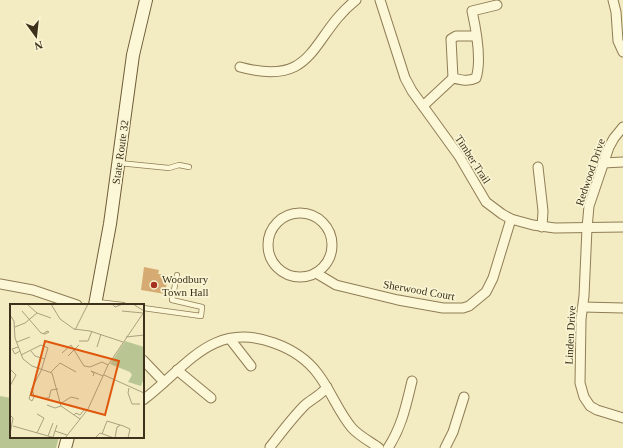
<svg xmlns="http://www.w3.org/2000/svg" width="623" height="448" font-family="'Times New Roman',serif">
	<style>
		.cemetery { fill: #b9c694 }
		.building { fill: #d5aa73 }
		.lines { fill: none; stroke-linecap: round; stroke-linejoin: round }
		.lane-casing { stroke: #8f7d56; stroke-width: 6 }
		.street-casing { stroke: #8f7d56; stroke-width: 11 }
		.secondary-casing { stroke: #705d39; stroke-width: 14 }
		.lane { stroke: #fcf7d6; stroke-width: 4.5 }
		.street { stroke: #fcf7d6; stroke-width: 9 }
		.secondary { stroke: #fcf7d6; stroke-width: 12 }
		.poi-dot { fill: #a5321f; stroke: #f9f4d2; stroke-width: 1.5 }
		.labels { text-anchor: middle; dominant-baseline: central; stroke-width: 3.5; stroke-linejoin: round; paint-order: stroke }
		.street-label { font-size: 11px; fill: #3d311c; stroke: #f9f4d2 }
		.poi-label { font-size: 11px; fill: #3d311c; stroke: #f9f4d2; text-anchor: start }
		.inset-road { fill: none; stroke: #aaa17f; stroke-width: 1 }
		.view { fill: #df570d; fill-opacity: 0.15; stroke: #df570d; stroke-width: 2 }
		.inset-edge { fill: none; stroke: #3d311c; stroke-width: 2 }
	</style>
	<rect width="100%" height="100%" fill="#f3ebc1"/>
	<path class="cemetery" d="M0 396 11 398V437H59L56 448H0Z"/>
	<path class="building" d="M144 267 159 270 158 274 168 275 165 294 141 290Z"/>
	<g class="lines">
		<g class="lane-casing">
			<g id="lane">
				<path d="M119 163 169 168 179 165 189 167"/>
				<path d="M97 302 123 305"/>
				<path d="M143 308 201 316 202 307 172 300 177 275"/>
			</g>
		</g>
		<g class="street-casing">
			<g id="street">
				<path d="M380 0 405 78 412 91 459 156 486 202 502 214 511 219 533 225 555 228 623 227"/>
				<path d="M613 0 616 12 618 41 623 52"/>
				<path d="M240 67C317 88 310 36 356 0"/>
				<path d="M453 78 451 39 456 36H476"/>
				<path d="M423 106 453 78C461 80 468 82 476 78 482 60 476 29 472 11L497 5"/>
				<path d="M623 127 614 138 609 147 589 206 587 228 584 296 581 319 580 383 584 397 590 406 597 410 623 418"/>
				<path d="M603 163 623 162"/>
				<path d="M538 167 543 211 542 227"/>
				<circle cx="300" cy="245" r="32"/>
				<path d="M316 273 336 285 398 300 443 308H463L469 306 486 292 493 278 511 219"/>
				<path d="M0 284 33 290 77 305"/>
				<path d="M583 307 623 308"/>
				<path d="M230 339 251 366"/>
				<path d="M143 360 164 382"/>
				<path d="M177 370 211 398"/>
				<path d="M143 400C186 368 212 320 274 343 291 349 307 359 318 374 331 391 339 413 352 428 359 436 371 442 379 448"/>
				<path d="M270 447C281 433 292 418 305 405 312 399 321 395 327 387"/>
				<path d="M388 448C402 426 406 406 412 381"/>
				<path d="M445 448 453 432 464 397"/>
			</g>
		</g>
		<g class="secondary-casing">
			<g id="secondary">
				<path d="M95 305 110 224 133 55 146 0"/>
				<path d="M65 448 68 437"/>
			</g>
		</g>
		<use href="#lane" class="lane"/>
		<use href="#street" class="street"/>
		<use href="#secondary" class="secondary"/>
	</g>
	<circle class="poi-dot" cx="154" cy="285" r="4"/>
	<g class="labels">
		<g class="street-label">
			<text transform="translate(120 152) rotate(-82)">State Route 32</text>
			<text transform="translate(473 159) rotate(57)">Timber Trail</text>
			<text transform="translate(590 172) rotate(-71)">Redwood Drive</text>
			<text transform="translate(419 290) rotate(10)">Sherwood Court</text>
			<text transform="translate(570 335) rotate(-87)">Linden Drive</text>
		</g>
		<g class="poi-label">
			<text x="162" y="279">Woodbury<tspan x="162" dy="13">Town Hall</tspan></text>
		</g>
	</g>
	<g transform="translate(10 304)">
		<rect width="134" height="134" fill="#f3ebc1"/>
		<path d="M115 37 134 43V74L131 82 118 78 122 71 120 68 100 60Z" fill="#b9c694"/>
		<path class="inset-road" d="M17 0 27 9M41 0 50 15 64 25 80 27 113 38M102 0 105 3 113 0M123 0 134 7M12 7 31 29 35 30 39 28 37 27 33 30M112 7 133 9M0 11 4 17 5 34 13 55 22 62 42 69 51 102 70 115M5 23 15 19 27 9 41 14M65 26 78 0M116 33 134 31M69 37H78L82 27M7 38 20 33M61 41 74 62 80 63 92 58 98 61M8 43 2 45 5 50 10 47M87 43 91 30M21 47 25 52 35 55M52 49 61 41M11 51 31 41 38 44 31 67 22 84M58 52 69 41M0 65 6 71 0 82M41 68 50 59 66 68M94 71 134 89M83 72 84 69 81 67 93 72M22 84 24 93 22 97 19 95ZM119 84 118 89 122 100H130M36 94H39L41 86 48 85M50 100 61 93 69 95M37 101 45 104 51 102M0 111 3 114 0 130M64 111 66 109 70 111 74 106M3 122 45 134M45 127 57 131M27 129 34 114 27 110M92 130 97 117 110 121M38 132 43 119M43 133 47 121M55 134 78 105 98 61 134 8M85 134 90 129 104 134M105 134 107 123 111 121 120 125 118 134"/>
		<path class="view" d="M35 37 109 57 95 111 21 91Z"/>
		<rect width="134" height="134" class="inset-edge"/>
	</g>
	<g transform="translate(36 36) rotate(165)" stroke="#f9f4d2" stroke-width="3" paint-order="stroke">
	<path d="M0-3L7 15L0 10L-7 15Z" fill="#3d311c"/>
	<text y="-6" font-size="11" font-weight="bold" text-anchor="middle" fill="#3d311c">N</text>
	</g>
</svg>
